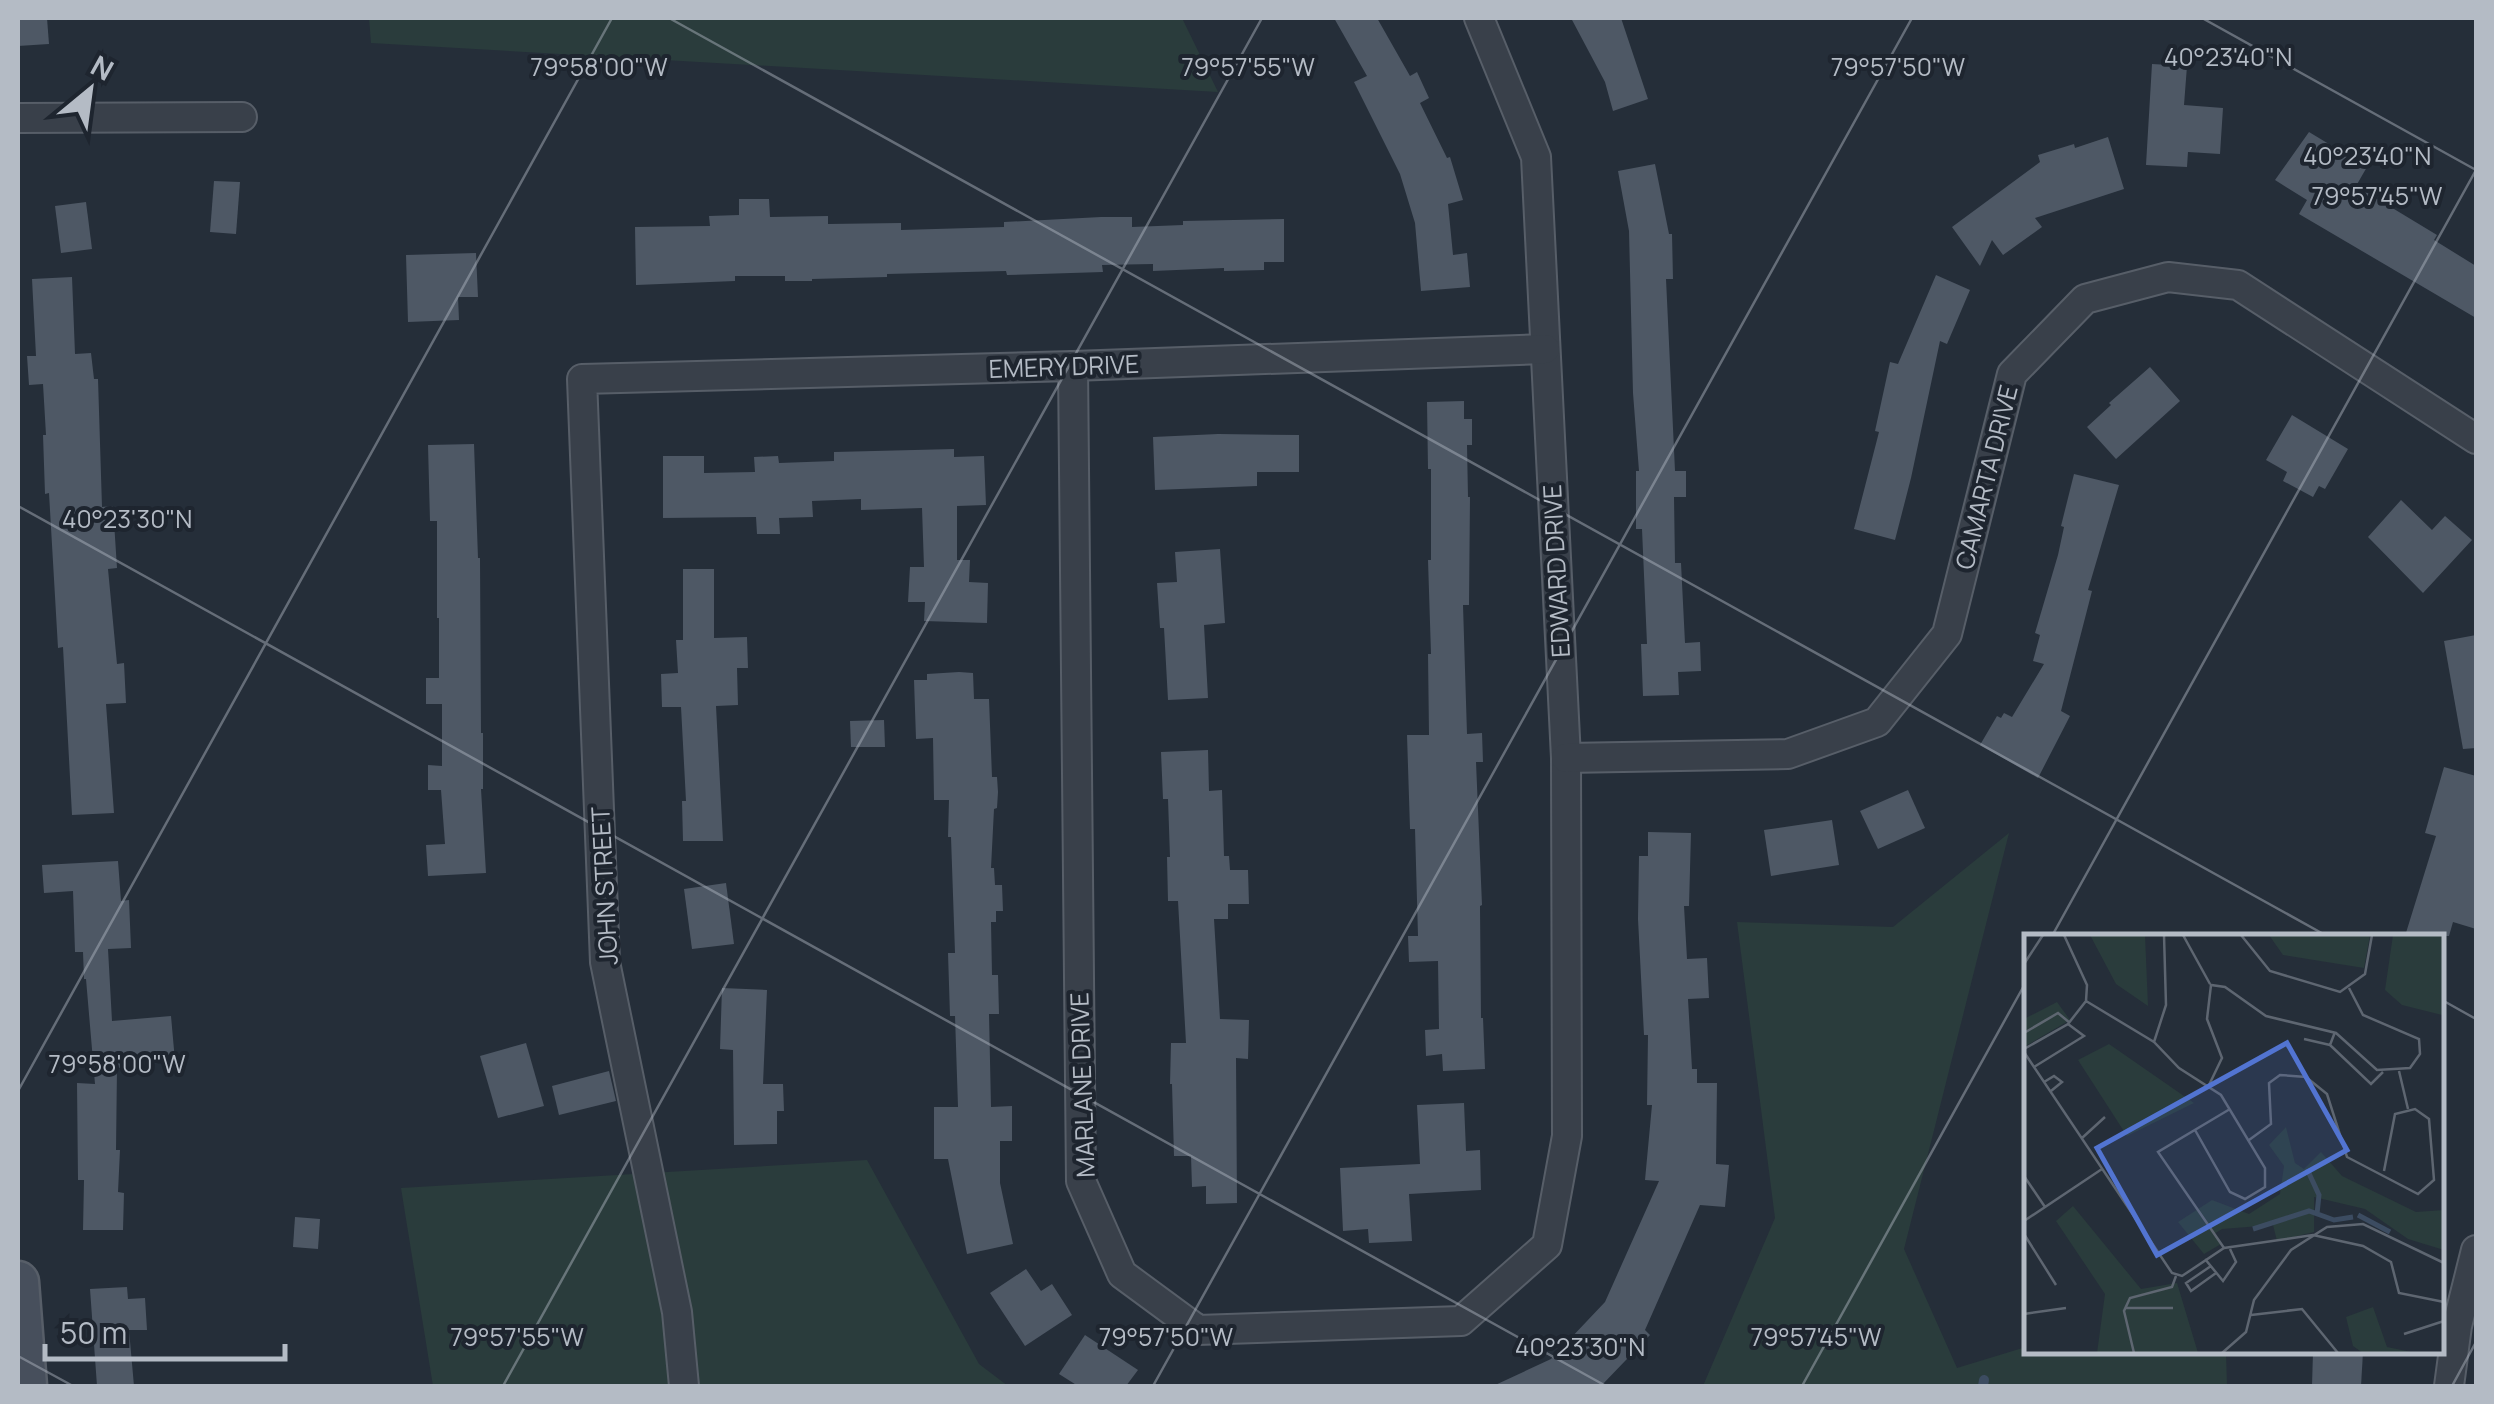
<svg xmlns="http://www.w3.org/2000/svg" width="2494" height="1404" font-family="Manrope,sans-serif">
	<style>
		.green { fill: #2a3c3c }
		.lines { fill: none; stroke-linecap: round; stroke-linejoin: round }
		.stream { stroke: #3c4c61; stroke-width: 10 }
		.building { fill: #4e5865 }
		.street-casing { stroke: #575e68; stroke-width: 32 }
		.secondary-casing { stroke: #575e68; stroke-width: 45 }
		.street { stroke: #39404a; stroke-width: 28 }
		.secondary { stroke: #474f5c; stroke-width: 40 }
		.ticks { fill: none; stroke: #b4bbc5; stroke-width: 2.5; stroke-opacity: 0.45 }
		.labels { text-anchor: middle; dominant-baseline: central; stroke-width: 8; stroke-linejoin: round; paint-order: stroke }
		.street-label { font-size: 25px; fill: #b4bbc5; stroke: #1e252f }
		.inset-river { fill: none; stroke: #3c4c61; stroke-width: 5 }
		.inset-road { fill: none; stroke: #5e6671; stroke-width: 2.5 }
		.view { fill: #5274d1; fill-opacity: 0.15; stroke: #5274d1; stroke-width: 5 }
		.inset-edge { fill: none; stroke: #b4bbc5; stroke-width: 5 }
		.ticks-label { font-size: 25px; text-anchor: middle; fill: #b4bbc5; stroke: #1e252f; stroke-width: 8; stroke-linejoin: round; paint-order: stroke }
	</style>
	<rect width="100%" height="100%" fill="#252e39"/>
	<g class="green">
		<path d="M369 18H1182L1218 92 371 43Z"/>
		<path d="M2009 833 1904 1249 1957 1368 2026 1347V1352H2226L2227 1386H1703L1775 1218 1737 922 1893 927Z"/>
		<path d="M867 1160 979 1364 1008 1386H433L401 1188Z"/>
	</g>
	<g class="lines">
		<path class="stream" d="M1983 1386 1984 1380"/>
	</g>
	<g class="building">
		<path d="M47 18 49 44 18 46V19Z"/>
		<path d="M1334 18H1377L1410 76 1417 72 1429 98 1420 103 1447 158 1450 157 1463 200 1448 204 1453 255 1467 253 1470 287 1421 291 1415 223 1400 174 1354 82 1367 76Z"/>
		<path d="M1571 18H1621L1648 99 1613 111 1605 82Z"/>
		<path d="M2152 64 2187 66 2184 105 2223 108 2220 154 2188 152 2187 167 2146 165Z"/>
		<path d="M2309 132 2367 167 2356 186 2437 235 2434 240 2476 266V318L2299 214 2307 200 2275 180Z"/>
		<path d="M2108 137 2124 189 2035 218 2042 227 2003 255 1992 240 1980 266 1952 227 2040 162 2038 155 2074 144 2075 148Z"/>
		<path d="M1655 164 1669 234H1672L1673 279H1666L1675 471H1686V497H1674L1675 563H1681L1685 643 1700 642 1701 671 1678 672 1679 695 1643 696 1641 644H1647L1642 529H1636V471H1639L1633 393 1629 231 1618 171Z"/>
		<path d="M214 181 240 182 236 234 210 232Z"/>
		<path d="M739 199H769L770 217 828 216V224L901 223V230L1004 227V222L1101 217H1132V227L1183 225V221L1284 219V262H1264V270L1224 271V268L1153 271V264L1102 265 1103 272 1007 275 1006 271 887 274V277L812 279V281H785V276H735V281L636 285 635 227 710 226 709 216 739 215Z"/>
		<path d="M86 202 92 249 61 253 55 206Z"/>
		<path d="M476 253 478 297H458L459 320 408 322 406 255Z"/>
		<path d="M1936 275 1970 290 1947 344 1940 341 1911 478 1895 540 1854 529 1879 432 1875 431 1890 362 1898 364Z"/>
		<path d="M72 277 75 354 91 353 94 379H98L102 507 113 506 117 568 108 569 117 664 124 663 126 703 106 704 114 813 72 815 63 647 58 648 49 493 45 494 43 435H46L43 384 29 385 27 356H36L32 279Z"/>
		<path d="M2150 367 2180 401 2116 459 2087 427 2111 405 2109 403Z"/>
		<path d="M1464 401V419H1472V445H1467L1468 497H1470L1469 605H1463L1467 734 1482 733 1483 762H1476L1482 905 1480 906 1481 1018H1483L1485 1069 1443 1071 1442 1054 1426 1056 1425 1030 1439 1029 1438 961 1409 962 1408 936H1418L1415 829H1410L1407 735H1429L1428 654H1431L1428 560H1431V469H1428L1427 402Z"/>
		<path d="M2292 415 2348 449 2325 489 2319 486 2313 497 2283 481 2287 472 2266 460Z"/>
		<path d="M1218 434 1299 435V472H1257V486L1155 490 1153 437Z"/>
		<path d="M474 444 478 558H480L481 733H483V789H481L486 873 428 876 426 845 445 844 441 790H428V765L442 766V704H426V678H439V618H437V521H430L428 445Z"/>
		<path d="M954 449V457L984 456 986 505 957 506V560H970L969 582 988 583 987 623 924 621 925 602H908L910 567H924L922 508 861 510V499L812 501 813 517 779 518 780 534H757L756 517 663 518V456H704V473L755 472 754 457 778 456 779 463 834 461V452Z"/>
		<path d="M2074 474 2119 485 2088 590 2092 591 2061 711 2070 716 2038 778 1980 745 1997 716 2001 718 2004 713 2012 717 2044 664 2033 661 2040 635 2035 633 2058 555 2064 527 2061 526Z"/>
		<path d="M2401 500 2432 530 2445 516 2472 540 2423 593 2368 537Z"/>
		<path d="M1220 549 1225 623 1204 625 1208 698 1168 700 1164 628H1160L1157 583 1177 582 1175 552Z"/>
		<path d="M683 569H714V638L747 637 748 668H737L738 705 716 706 723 841H683L682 801H686L681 707H662L661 674 678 673 676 640H683Z"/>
		<path d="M2476 635V748L2463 749 2444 641Z"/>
		<path d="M959 672 973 673 974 699H989L992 777H997L998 792 997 808 994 809 991 868H994L995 885H1002L1003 911H996V922H991L992 975H998L999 1014H989L991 1107 1012 1106V1141H1000V1183L1013 1244 967 1254 948 1159H934V1107H958L955 1016H950L948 953H955L951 837H948L949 800H934L933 738 916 739 914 680H927V674Z"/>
		<path d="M884 720 885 747H851L850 721Z"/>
		<path d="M1208 750 1209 791 1222 790 1224 856H1229L1230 870H1248L1249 904H1228V919H1214L1220 1019 1249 1020 1248 1059 1236 1058 1237 1203 1206 1204V1186L1192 1187 1191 1156H1174L1172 1084H1170L1171 1043H1186L1178 901H1168L1167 857H1170L1168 799H1163L1161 752Z"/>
		<path d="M2444 767 2476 776V929L2453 922 2449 936H2405L2436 836 2425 833Z"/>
		<path d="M1908 790 1925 828 1878 849 1860 811Z"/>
		<path d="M1832 820 1839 865 1771 876 1764 830Z"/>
		<path d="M1648 832 1691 833 1689 906H1684L1687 959 1707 958 1709 998 1688 999 1692 1069H1697V1083H1717L1716 1164 1729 1165 1725 1207 1700 1205 1645 1330 1650 1335 1601 1386H1493L1551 1359 1605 1302 1659 1181 1645 1180 1652 1105H1647L1648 1035H1644L1638 919 1639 856H1648Z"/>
		<path d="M118 861 121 901 129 900 131 948 108 949 112 1021 171 1016 175 1061 117 1068 116 1150H120L118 1192 124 1193 123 1230H83L84 1180H78L77 1083 95 1084 86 979H84L83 952H75L73 891 44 893 42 865Z"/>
		<path d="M726 883 734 944 692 949 684 889Z"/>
		<path d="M722 988 767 990 763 1084H783L784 1111H777V1144L734 1145 733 1050 720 1049Z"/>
		<path d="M526 1043 544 1106 498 1118 480 1056Z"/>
		<path d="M609 1071 616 1101 559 1115 552 1086Z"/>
		<path d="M1464 1103 1466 1151 1480 1150 1481 1190 1409 1194 1412 1241 1369 1243 1368 1229 1343 1231 1340 1168 1420 1164 1417 1105Z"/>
		<path d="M295 1217 320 1219 318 1249 293 1247Z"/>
		<path d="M1026 1269 1041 1291 1052 1284 1072 1315 1025 1346 990 1293Z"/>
		<path d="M127 1287 128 1299 145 1298 147 1330H129L134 1386H97L90 1289Z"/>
		<path d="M1085 1335 1138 1370 1126 1386H1078L1059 1374Z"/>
		<path d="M2313 1352H2363L2361 1386H2312Z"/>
	</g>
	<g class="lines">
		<g class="street-casing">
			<g id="street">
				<path d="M18 118 242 117"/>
				<path d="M1073 366 1081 1181 1122 1274 1198 1330 1461 1321 1547 1245 1567 1136 1566 758 1536 157 1479 18"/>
				<path d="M1566 758 1788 754 1877 722 1947 634 2012 374 2085 299 2168 277 2238 285 2476 439"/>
				<path d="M684 1386 677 1312 605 962 582 379 1073 366 1545 349"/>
				<path d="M2449 1386 2457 1326 2476 1250"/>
			</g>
		</g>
		<g class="secondary-casing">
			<path id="secondary" d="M18 1282 26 1386"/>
		</g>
		<use href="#street" class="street"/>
		<use href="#secondary" class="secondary"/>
	</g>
	<path class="ticks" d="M669 18 2327 936M2202 18 2476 170M18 506 1606 1386M2052 936 2476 170M2442 1000 2476 1019M18 1091 612 18M18 1356 73 1386M503 1386 1262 18M1153 1386 1912 18M1802 1386 2026 982M2452 1386 2476 1342"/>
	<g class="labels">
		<g class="street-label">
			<text transform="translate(1064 366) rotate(-2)">EMERY DRIVE</text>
			<text transform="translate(1986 477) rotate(-76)">CAMARTA DRIVE</text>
			<text transform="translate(1556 571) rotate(-93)">EDWARD DRIVE</text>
			<text transform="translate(604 886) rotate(-93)">JOHN STREET</text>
			<text transform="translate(1082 1085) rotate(-92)">MARLANE DRIVE</text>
		</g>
	</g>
	<g transform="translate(2024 934)">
		<rect width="420" height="420" fill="#252e39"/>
		<path d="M66 1H121L124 72 92 50ZM245 1H346L340 34 259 21ZM369 1H420V93L418 81 378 71 361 56ZM33 68 46 86 0 113V85ZM85 110 170 169 103 202 54 126ZM262 193 271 229 280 235 297 218 318 242 392 278 420 276V316L384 305 341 275 290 263V298L253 307 249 291 198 295 190 300 197 310 180 320 154 288 188 266 225 280 256 260 260 232 245 211ZM49 272 117 355 153 349 174 419H73L81 360 32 287ZM349 373 363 413 392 419H339L329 412 322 383Z" fill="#2a3c3c"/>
		<path class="inset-river" d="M283 235 295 261 293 280M334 281 366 298M229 295 285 277 310 286 329 283"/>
		<path class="inset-road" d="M159 1 186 50M217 1 246 37 316 58 341 40 348 1M0 30 19 1M62 67 130 108 155 134 197 161 241 234V253L221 265 206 258 171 196M0 99 34 79 46 89M280 105 306 111 311 98M130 108 142 71 140 1M306 111 347 150 359 138M0 115 44 90 62 67 63 51 40 1M0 118 148 339 158 342 200 314 289 301 339 312 367 328 375 359 420 368M10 133 60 102 44 90M375 137 384 175M20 148 30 142 38 148 27 157M185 151 198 124 183 85 187 51 201 53 242 82 312 99 353 136 386 134 396 120 395 105 339 81 325 54M58 204 81 183M225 206 247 190 245 149 256 141 282 143 303 160 323 223 394 260 410 246 405 185 391 175 371 180 360 237M0 242 21 273M0 287 78 235M0 300 32 351M200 314 134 218 206 175M181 325 199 347 212 328 206 315M187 332 162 349 167 357 192 339M102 374H149M0 380 42 374M227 381 278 375 314 419M380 400 420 387M110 419 100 377 106 364 148 353 152 342M198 419 222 398 230 366 267 316 303 293 339 290 420 329"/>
		<path class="view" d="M263 109 323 216 133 321 73 214Z"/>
		<rect width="420" height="420" class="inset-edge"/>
	</g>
	<g class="ticks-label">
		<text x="2228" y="66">40°23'40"N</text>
		<text x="599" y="76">79°58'00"W</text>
		<text x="1248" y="76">79°57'55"W</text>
		<text x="1898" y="76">79°57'50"W</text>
		<text x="2367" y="165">40°23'40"N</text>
		<text x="2377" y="205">79°57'45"W</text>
		<text x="127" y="528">40°23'30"N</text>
		<text x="117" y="1073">79°58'00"W</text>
		<text x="517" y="1346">79°57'55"W</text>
		<text x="1166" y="1346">79°57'50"W</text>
		<text x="1816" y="1346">79°57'45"W</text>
		<text x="1580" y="1356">40°23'30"N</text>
	</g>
	<rect width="2494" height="1404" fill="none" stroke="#b4bbc5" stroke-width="40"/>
	<g transform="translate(90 90) rotate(29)" stroke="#1e252f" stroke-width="8" paint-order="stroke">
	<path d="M0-8L18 38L0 25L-18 38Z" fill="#b4bbc5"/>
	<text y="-15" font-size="28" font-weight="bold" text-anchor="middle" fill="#b4bbc5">N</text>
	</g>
	<path d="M45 1344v15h240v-15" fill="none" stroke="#b4bbc5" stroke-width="5"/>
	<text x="60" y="1344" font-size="30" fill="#b4bbc5" stroke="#1e252f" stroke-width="8" paint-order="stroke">50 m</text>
</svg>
